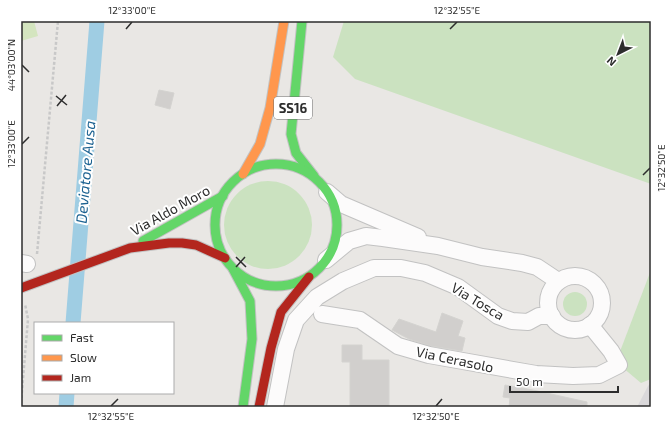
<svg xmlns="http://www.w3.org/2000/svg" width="672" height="428" font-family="'Exo 2',sans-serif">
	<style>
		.industrial { fill: #dad8da }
		.green { fill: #cbe2c0 }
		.pitch { fill: #d4e5bf }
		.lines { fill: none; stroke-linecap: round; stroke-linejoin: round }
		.canal { stroke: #9fcde3; stroke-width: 15 }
		.building { fill: #d1cfcd; stroke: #d4d3d0 }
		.street-casing { stroke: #c2c2c2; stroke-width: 18 }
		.fast-casing { stroke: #c2c2c2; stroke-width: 11 }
		.slow-casing { stroke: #c2c2c2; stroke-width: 11 }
		.jam-casing { stroke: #c2c2c2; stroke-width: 11 }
		.path { stroke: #c8c8c8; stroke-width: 2.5; stroke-dasharray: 3 2; stroke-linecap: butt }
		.street { stroke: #fcfbfb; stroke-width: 16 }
		.fast { stroke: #63d668; stroke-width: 9 }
		.slow { stroke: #ff974d; stroke-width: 9 }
		.jam { stroke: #b3261e; stroke-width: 9 }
		.ticks { fill: none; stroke: #2d2d2d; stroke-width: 1.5 }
		.labels { text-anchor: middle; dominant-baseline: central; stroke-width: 4; stroke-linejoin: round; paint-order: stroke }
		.shield { fill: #fff; stroke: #6c6c6c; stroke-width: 1 }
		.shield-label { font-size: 13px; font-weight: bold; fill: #2d2d2d }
		.street-label { font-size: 14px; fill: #2d2d2d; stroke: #fff }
		.water-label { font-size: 15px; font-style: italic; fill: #1c6291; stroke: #fff }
		.neatline { fill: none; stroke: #2d2d2d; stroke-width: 1.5 }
		.ticks-label { font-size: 10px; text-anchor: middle; fill: #2d2d2d }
	</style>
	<rect width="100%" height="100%" fill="#e9e7e4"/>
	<path class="industrial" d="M651 383V407H637L648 386Z"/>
	<g class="green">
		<path d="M344 21H651V184L355 79 333 57Z"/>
		<circle cx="268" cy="225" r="44"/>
		<path d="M651 270V379L641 383 616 362Z"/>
		<circle cx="575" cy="304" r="12"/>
	</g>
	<path class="pitch" d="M21 21H34L38 36 21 41Z"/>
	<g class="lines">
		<g class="canal">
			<path d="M73 323 97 21"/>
			<path d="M66 407 67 393"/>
		</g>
	</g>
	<g class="building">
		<path d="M159 90 174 93 170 109 155 105Z"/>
		<path d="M442 313 463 321 458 336 465 338 462 351 431 346 409 339 392 330 399 319 436 332Z"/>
		<path d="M342 345H362V360H389V407H350V362H342Z"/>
		<path d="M505 385 533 390 587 402V407H509L510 398 503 397Z"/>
	</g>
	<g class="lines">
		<g class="street-casing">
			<g id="street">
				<path d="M327 192 341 204 418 237"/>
				<path d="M326 260 349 241 366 236 383 238 438 246 482 257 522 263 537 267 558 281"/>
				<path d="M21 263 27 264"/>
				<circle cx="575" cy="303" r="27"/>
				<path d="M322 314 360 320 398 346 429 355 536 374 573 376 599 375 619 365 611 351 590 325"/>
				<path d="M275 407 286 349 296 320 317 297 343 281 374 268H401L425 273 458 287 498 316 512 321 528 322 539 316H552"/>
			</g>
		</g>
		<g class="fast-casing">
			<g id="fast">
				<path d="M302 21 291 134 296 153 314 176"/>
				<circle cx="276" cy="225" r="61"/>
				<path d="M143 241 223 196"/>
				<path d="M233 269 250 301 252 339 243 407"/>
			</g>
		</g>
		<g class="slow-casing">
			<path id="slow" d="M243 174 260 144 270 108 284 21"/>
		</g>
		<g class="jam-casing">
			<g id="jam">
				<path d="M21 288 130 248 169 243H182L196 245 225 258"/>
				<path d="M259 407 271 348 281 312 309 277"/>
			</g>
		</g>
		<g class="path">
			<path d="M37 254 58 21"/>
			<path d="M21 403 28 319 25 304"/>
		</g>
		<use href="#street" class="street"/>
		<use href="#fast" class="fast"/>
		<use href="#slow" class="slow"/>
		<use href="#jam" class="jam"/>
	</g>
	<path class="ticks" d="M126 29 132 22M450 29 457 22M22 65 29 72M56 96 67 105M57 106 66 95M22 144 29 137M643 175 650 168M236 257 246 267M236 267 245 257M111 406 118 399M436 406 442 399"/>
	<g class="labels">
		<rect class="shield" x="274" y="97" width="38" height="22" rx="3"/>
		<g class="shield-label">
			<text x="293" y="108">SS16</text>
		</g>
		<g class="street-label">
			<text transform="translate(170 210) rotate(-29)">Via Aldo Moro</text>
			<text transform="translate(478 301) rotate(31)">Via Tosca</text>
			<text transform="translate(455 359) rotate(12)">Via Cerasolo</text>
		</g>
		<g class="water-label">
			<text transform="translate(85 172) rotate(-85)">Deviatore Ausa</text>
		</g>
	</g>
	<rect width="672" height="428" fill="none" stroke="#ffffff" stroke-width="44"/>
	<rect x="34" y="322" width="140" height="72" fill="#ffffff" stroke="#ababab"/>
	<rect x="42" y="335" width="20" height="6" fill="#63d668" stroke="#ababab"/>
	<text x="70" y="342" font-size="12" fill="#2d2d2d">Fast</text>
	<rect x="42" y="355" width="20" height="6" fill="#ff974d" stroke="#ababab"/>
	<text x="70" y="362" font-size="12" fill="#2d2d2d">Slow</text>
	<rect x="42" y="375" width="20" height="6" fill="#b3261e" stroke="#ababab"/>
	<text x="70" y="382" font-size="12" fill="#2d2d2d">Jam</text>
	<g transform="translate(618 54) rotate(222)" stroke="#ffffff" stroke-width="3" paint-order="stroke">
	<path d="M0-3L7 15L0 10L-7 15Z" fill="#2d2d2d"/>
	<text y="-6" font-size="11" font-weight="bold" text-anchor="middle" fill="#2d2d2d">N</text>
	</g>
	<path d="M510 386v6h108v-6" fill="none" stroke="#2d2d2d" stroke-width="2"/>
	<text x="516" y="386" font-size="12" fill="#2d2d2d" stroke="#ffffff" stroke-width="3" paint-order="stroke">50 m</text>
	<rect x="22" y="22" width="628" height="384" class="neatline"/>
	<g class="ticks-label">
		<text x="132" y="14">12°33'00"E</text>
		<text x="457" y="14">12°32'55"E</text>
		<text transform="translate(11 65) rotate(-90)" y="4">44°03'00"N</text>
		<text transform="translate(11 144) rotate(-90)" y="4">12°33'00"E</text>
		<text transform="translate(661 168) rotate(-90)" y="4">12°32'50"E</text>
		<text x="111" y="420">12°32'55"E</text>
		<text x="436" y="420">12°32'50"E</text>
	</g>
</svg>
